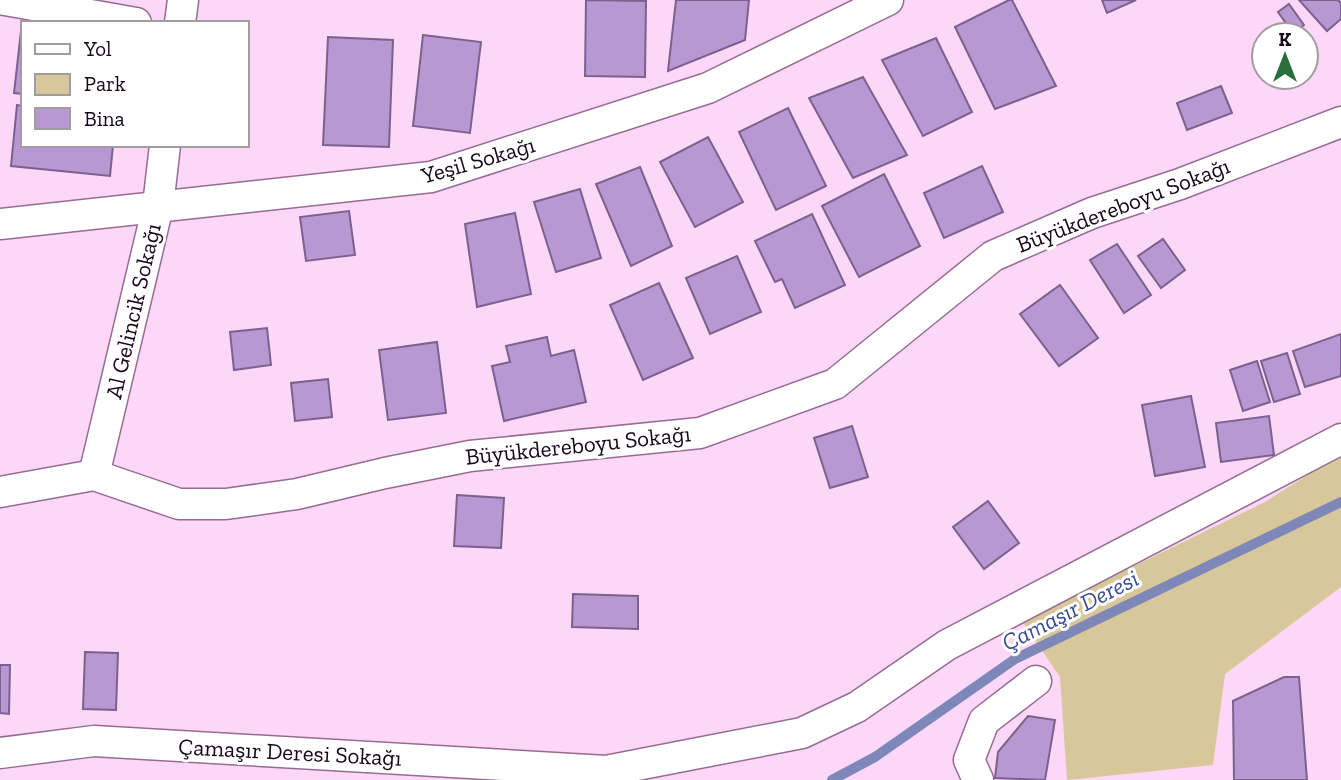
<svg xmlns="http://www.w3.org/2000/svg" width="1341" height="780" font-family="'Zilla Slab',serif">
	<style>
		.green { fill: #d8c79a }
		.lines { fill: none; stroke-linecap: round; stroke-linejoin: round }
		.stream { stroke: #7e88b8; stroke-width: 10 }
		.building { fill: #b897d2; stroke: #7b618e; stroke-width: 2 }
		.street-casing { stroke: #966c92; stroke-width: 33 }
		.street { stroke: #fff; stroke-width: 30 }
		.labels { text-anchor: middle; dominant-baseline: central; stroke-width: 6; stroke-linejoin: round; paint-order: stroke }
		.street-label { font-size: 23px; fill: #160715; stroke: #fff }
		.water-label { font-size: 24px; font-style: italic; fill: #384b95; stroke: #fff }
	</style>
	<rect width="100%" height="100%" fill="#fcd7f8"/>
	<path class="green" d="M1341 454V587L1225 674 1213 765 1067 780 1060 677 1022 621 1265 502Z"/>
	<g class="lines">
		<path class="stream" d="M832 780 875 757 1015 659 1341 502"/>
	</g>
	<g class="building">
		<path d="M586 0 646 1 645 77 585 76Z"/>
		<path d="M676 0H749L745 40 668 71Z"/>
		<path d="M1009 0H1012L1056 86 995 109 955 27Z"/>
		<path d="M1102 0H1136L1107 13Z"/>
		<path d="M1299 0H1338L1341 3V19L1327 31Z"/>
		<path d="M1289 4 1304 25 1293 33 1278 12Z"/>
		<path d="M21 31H23V94L14 93Z"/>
		<path d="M423 35 481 42 470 133 413 126Z"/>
		<path d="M328 37 393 40 389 147 323 145Z"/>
		<path d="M936 38 972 112 923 136 882 60Z"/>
		<path d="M863 77 907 155 853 178 809 98Z"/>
		<path d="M1221 86 1232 113 1187 130 1177 103Z"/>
		<path d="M17 105 23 106V145H113L110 176 11 166Z"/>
		<path d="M788 108 826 186 776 210 739 132Z"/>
		<path d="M708 137 743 202 695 227 660 162Z"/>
		<path d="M982 166 1003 212 944 238 924 193Z"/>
		<path d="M640 167 672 246 631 266 596 184Z"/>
		<path d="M884 174 920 246 859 277 822 206Z"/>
		<path d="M580 189 601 258 556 272 534 202Z"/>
		<path d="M349 211 355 255 306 261 300 217Z"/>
		<path d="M515 213 531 294 477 307 465 224Z"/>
		<path d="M812 214 845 285 795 308 782 279 775 282 755 241Z"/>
		<path d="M1163 239 1185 270 1161 288 1138 256Z"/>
		<path d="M1117 244 1151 295 1124 313 1090 260Z"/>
		<path d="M737 256 761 312 710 334 686 278Z"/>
		<path d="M659 283 693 358 643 380 610 305Z"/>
		<path d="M1060 285 1098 338 1059 366 1020 314Z"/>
		<path d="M267 328 271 365 234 370 230 332Z"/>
		<path d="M1341 334V376L1305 387 1293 351Z"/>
		<path d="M547 337 551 356 574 350 586 402 504 421 492 366 510 362 506 346Z"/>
		<path d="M437 342 446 413 388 420 379 350Z"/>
		<path d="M1287 353 1300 394 1274 402 1261 361Z"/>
		<path d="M1257 361 1270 402 1243 411 1230 370Z"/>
		<path d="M328 379 332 417 295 421 291 383Z"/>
		<path d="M1191 396 1205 467 1155 476 1142 405Z"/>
		<path d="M1269 416 1274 455 1221 462 1216 423Z"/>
		<path d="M852 426 868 477 830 488 814 438Z"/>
		<path d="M457 495 504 498 501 548 454 546Z"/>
		<path d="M988 501 1019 543 984 569 953 527Z"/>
		<path d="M573 594 638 596V629L572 627Z"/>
		<path d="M85 652 118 653 116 710 83 709Z"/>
		<path d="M0 665H10L9 714 0 713Z"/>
		<path d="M1284 677H1299L1307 780H1234L1233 701Z"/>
		<path d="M1028 716 1055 720 1045 780 995 778 998 752Z"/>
	</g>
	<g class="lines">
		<g class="street-casing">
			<g id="street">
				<path d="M5 0 136 23"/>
				<path d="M180 23 183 0"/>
				<path d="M0 224 431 177 708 88 888 0"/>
				<path d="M94 475 158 206 165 145"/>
				<path d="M0 492 94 475 179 504H226L297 494 385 473 470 456 700 433 835 384 993 256 1092 213 1180 184 1341 122"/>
				<path d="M0 753 94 741 606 771 802 733 857 707 947 645 1341 439"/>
				<path d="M978 780 969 760 984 721 1036 681"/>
			</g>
		</g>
		<use href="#street" class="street"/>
	</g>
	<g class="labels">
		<g class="street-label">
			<text transform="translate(478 160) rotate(-16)">Yeşil Sokağı</text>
			<text transform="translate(1123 205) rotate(-21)">Büyükdereboyu Sokağı</text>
			<text transform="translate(133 311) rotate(-77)">Al Gelincik Sokağı</text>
			<text transform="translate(578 445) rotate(-6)">Büyükdereboyu Sokağı</text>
			<text transform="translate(290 752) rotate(3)">Çamaşır Deresi Sokağı</text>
		</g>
		<g class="water-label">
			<text transform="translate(1070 610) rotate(-27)">Çamaşır Deresi</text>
		</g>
	</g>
	<rect x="21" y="21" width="228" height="126" fill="#ffffff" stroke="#a29ca1" stroke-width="2"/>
	<rect x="35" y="44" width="35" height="10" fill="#ffffff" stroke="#a29ca1" stroke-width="2"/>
	<text x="84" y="56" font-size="21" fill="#160715">Yol</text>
	<rect x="35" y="74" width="35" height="21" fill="#d8c79a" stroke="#a29ca1" stroke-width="2"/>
	<text x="84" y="91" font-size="21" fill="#160715">Park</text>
	<rect x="35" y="108" width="35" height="21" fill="#b897d2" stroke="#a29ca1" stroke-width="2"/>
	<text x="84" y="126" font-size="21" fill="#160715">Bina</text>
	<g transform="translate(1285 56)"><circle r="33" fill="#ffffff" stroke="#a29ca1" stroke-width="2"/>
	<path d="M0-5L12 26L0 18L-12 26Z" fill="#286f3c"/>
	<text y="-10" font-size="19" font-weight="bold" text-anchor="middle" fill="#160715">K</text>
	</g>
</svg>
